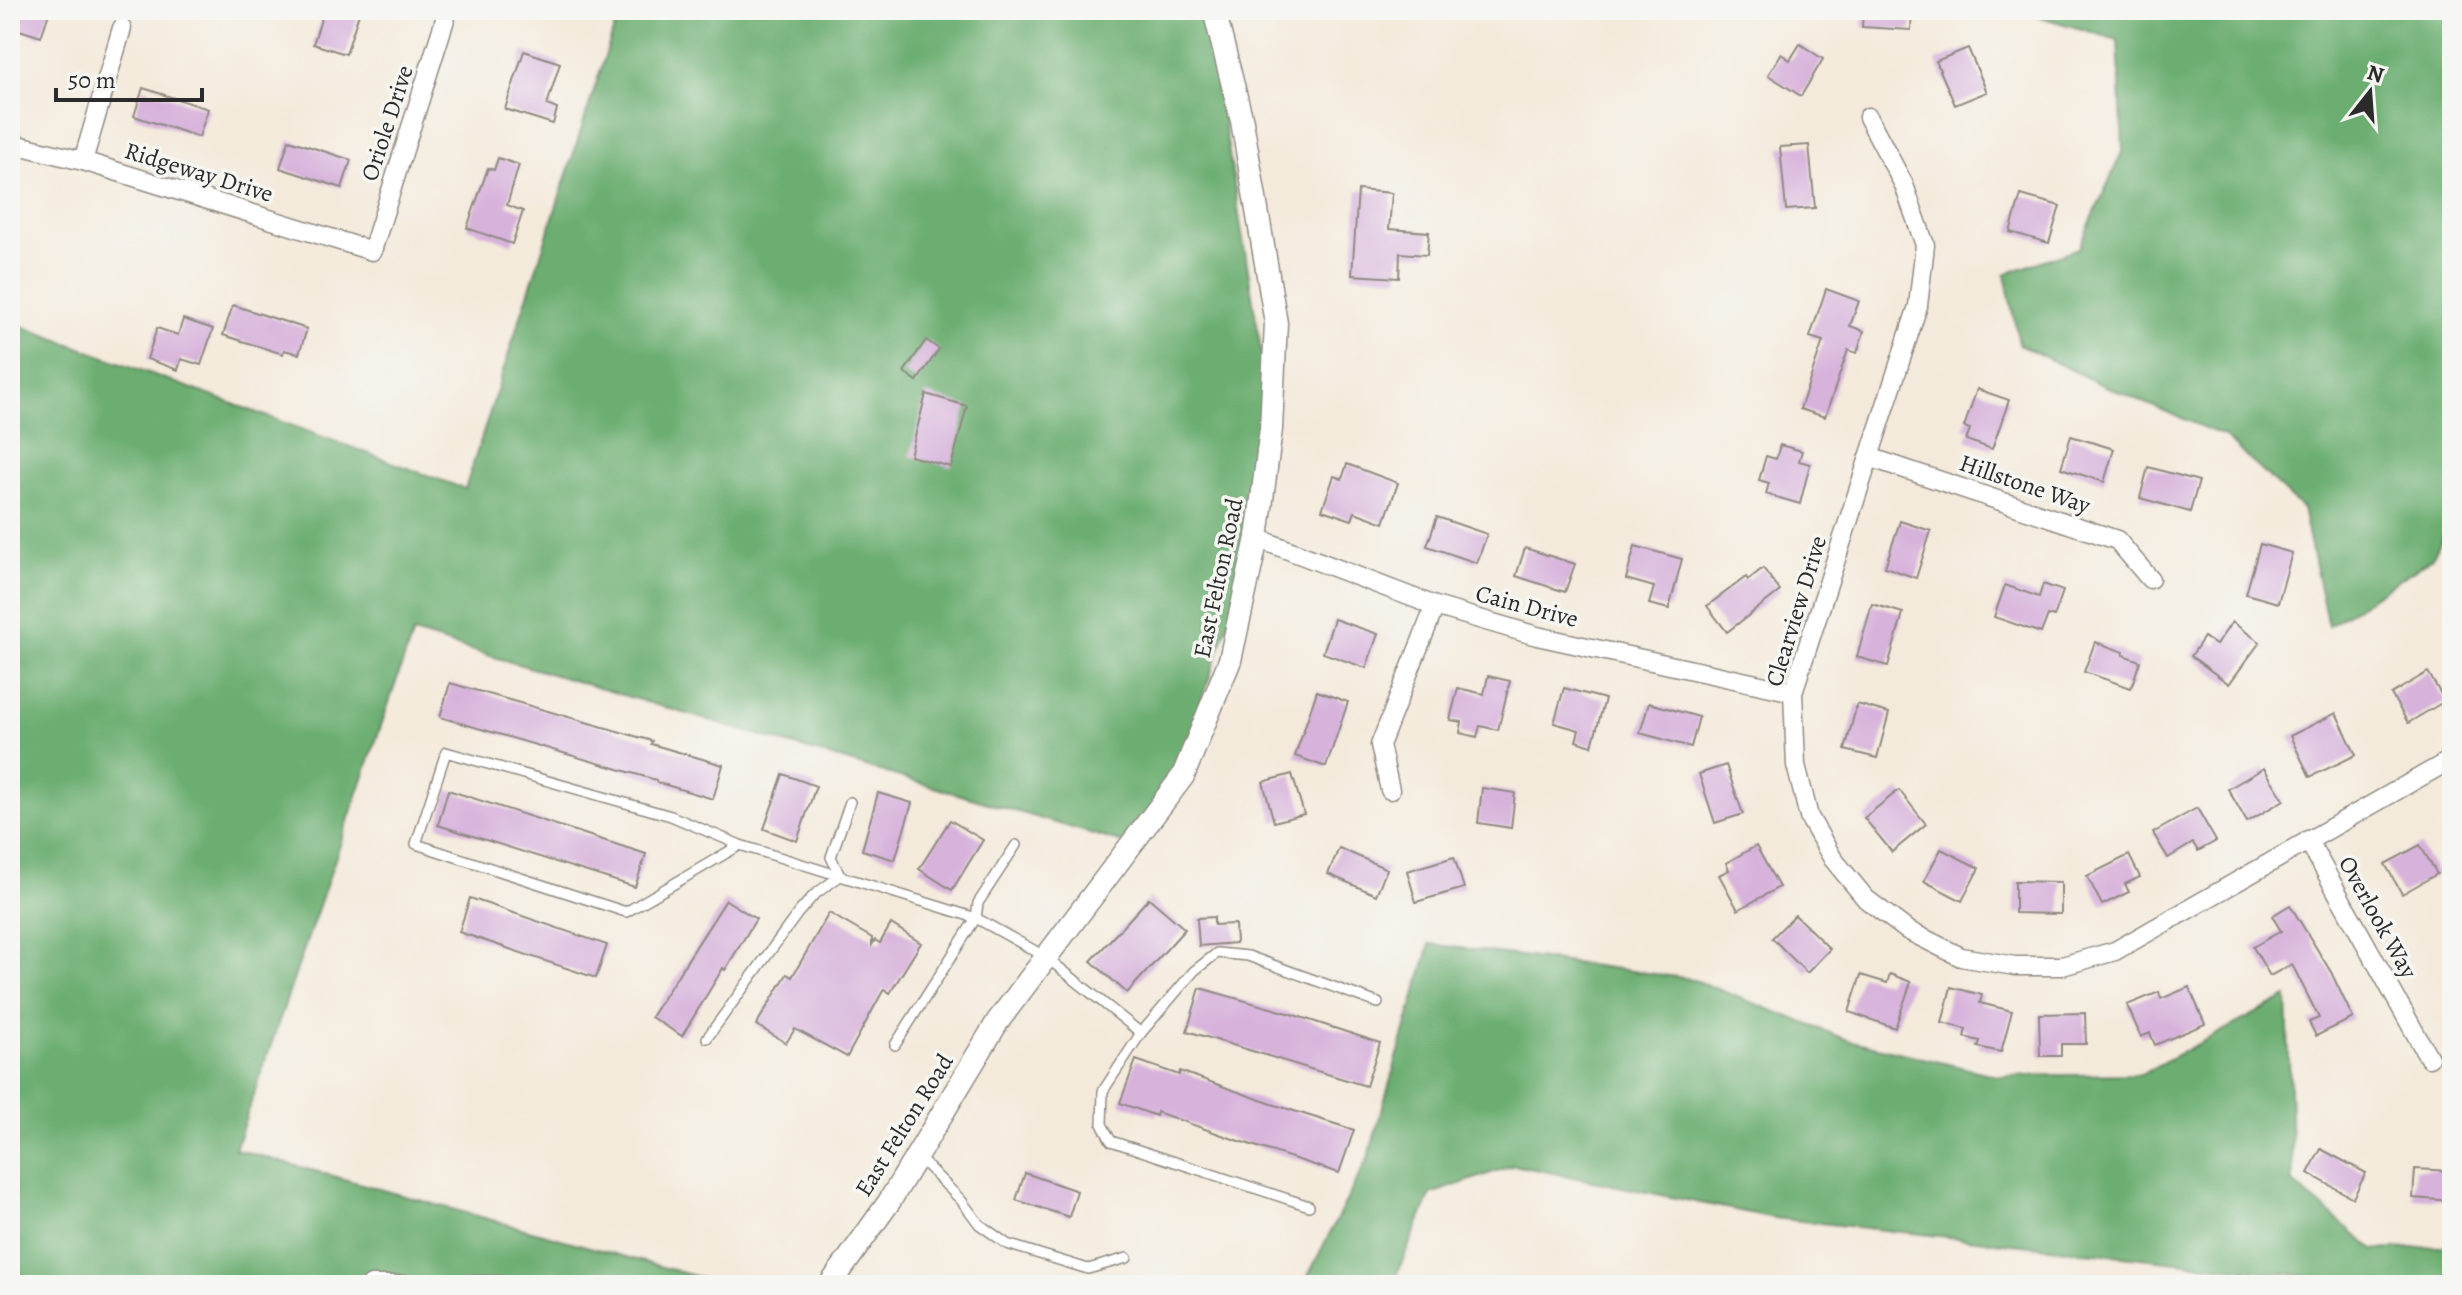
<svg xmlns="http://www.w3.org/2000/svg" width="2462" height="1295" font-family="Alegreya,serif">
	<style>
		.forest { fill: #6cae71; stroke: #4c6c4e; stroke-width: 2 }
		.building { fill: #d7b2db }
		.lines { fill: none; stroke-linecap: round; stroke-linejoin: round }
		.service-casing { stroke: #908a83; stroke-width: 12 }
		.minor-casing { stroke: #908a83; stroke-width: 21 }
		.tertiary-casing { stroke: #908a83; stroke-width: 25 }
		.service { stroke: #fff; stroke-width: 9 }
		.minor { stroke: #fff; stroke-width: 18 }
		.tertiary { stroke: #fff; stroke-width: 22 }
		.labels { text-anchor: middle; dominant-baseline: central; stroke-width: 7; stroke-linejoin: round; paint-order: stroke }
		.street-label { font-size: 24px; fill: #2b2b2b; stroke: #f6f6f2 }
	</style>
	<rect width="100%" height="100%" fill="#f6f6f2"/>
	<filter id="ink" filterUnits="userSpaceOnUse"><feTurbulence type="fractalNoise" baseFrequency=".0125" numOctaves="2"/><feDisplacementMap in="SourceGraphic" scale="16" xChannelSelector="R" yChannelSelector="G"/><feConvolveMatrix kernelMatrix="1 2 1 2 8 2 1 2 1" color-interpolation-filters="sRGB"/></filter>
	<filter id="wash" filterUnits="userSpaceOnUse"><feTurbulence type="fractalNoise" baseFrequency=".006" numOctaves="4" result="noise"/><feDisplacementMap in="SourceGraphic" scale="32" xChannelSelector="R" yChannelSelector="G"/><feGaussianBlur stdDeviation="1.8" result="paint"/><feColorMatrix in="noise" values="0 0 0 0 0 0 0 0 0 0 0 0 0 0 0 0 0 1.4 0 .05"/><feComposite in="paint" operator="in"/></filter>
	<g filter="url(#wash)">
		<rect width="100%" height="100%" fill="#f4eadb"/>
		<g class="forest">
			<path d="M620 10H1203L1223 117 1268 393 1257 538 1180 764 1130 845 413 633 235 1149 727 1285H10V322L465 489Z"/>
			<path d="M2017 10H2452V518L2432 558 2328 626 2303 509 2224 436 2098 383 2019 344 2005 274 2079 248 2123 150 2118 40Z"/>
			<path d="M1430 944 1692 979 1848 1040 1998 1076 2141 1074 2287 997 2293 1183 2374 1250 2452 1246V1285H2388L1774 1218 1514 1165 1431 1194 1392 1285H1299L1307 1278 1368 1158Z"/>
		</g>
		<g id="blocks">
			<g class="building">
				<path d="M10 10H50L41 37 10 27Z"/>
				<path d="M324 10H360L346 54 313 44Z"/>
				<path d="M1863 10H1912L1911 30 1862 27Z"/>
				<path d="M1800 44 1823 59 1801 96 1768 75 1781 54 1790 60Z"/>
				<path d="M1968 48 1987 92 1955 105 1936 61Z"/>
				<path d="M524 51 560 63 547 105 557 109 553 124 505 109Z"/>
				<path d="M143 88 208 109 199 137 134 116Z"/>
				<path d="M289 140 351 160 342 188 280 168Z"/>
				<path d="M1809 145 1815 208 1786 210 1780 147Z"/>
				<path d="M498 158 519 165 507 205 523 211 512 244 467 228 488 168 494 170Z"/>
				<path d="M1358 190 1392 193 1389 229 1429 232 1427 255 1400 253 1399 278 1352 275Z"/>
				<path d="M2021 195 2060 206 2049 243 2010 232Z"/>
				<path d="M1826 289 1859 301 1850 326 1864 331 1857 353 1848 350 1825 417 1800 409 1823 341 1810 337Z"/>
				<path d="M233 305 307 329 299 354 284 350 283 354 223 335Z"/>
				<path d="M183 319 213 329 201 365 181 359 178 370 147 359 157 328 178 335Z"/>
				<path d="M926 340 939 349 917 381 904 372Z"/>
				<path d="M1977 389 2009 400 1992 449 1966 440 1970 429 1964 427Z"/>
				<path d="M926 394 967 406 951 467 910 456Z"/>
				<path d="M2071 436 2114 449 2104 482 2061 468Z"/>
				<path d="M1780 445 1802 451 1799 461 1810 464 1800 504 1766 494 1769 483 1759 480 1766 456 1776 459Z"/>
				<path d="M1347 464 1398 483 1384 523 1355 512 1352 520 1322 510 1334 476 1342 479Z"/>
				<path d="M2148 467 2199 481 2190 512 2140 498Z"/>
				<path d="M1437 517 1487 534 1477 563 1427 546Z"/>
				<path d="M1900 521 1931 531 1916 578 1885 567Z"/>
				<path d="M2260 544 2292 553 2278 603 2246 594Z"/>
				<path d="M1635 546 1682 559 1669 609 1649 604 1654 587 1626 579Z"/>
				<path d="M1525 548 1575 564 1565 592 1516 576Z"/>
				<path d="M1763 568 1780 591 1727 632 1707 606 1746 577 1748 580Z"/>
				<path d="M2043 584 2063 591 2054 617 2048 615 2041 633 1994 617 2005 585 2039 597Z"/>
				<path d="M1872 604 1903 613 1888 666 1857 657Z"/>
				<path d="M1334 619 1378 634 1366 668 1323 653Z"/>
				<path d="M2232 622 2260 642 2229 684 2191 656 2204 637 2216 645Z"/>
				<path d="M2095 642 2124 652 2123 655 2140 661 2131 688 2084 672Z"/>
				<path d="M2428 672 2445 701 2408 723 2391 694Z"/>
				<path d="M1488 676 1510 681 1498 730 1480 726 1477 737 1460 733 1462 722 1450 720 1458 688 1484 694Z"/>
				<path d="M450 683 652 741 651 744 723 765 713 799 656 782V780L440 717Z"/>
				<path d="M1564 688 1605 699 1592 746 1576 741 1579 730 1554 723Z"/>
				<path d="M1317 691 1348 702 1326 767 1295 756Z"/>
				<path d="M1649 703 1699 717 1691 747 1640 733Z"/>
				<path d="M1857 704 1889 713 1877 758 1845 750Z"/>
				<path d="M2336 713 2356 755 2310 777 2290 736Z"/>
				<path d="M1726 765 1743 814 1715 823 1699 774Z"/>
				<path d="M2264 768 2284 800 2247 822 2228 789Z"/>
				<path d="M783 774 816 786 797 841 764 829Z"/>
				<path d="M1292 774 1304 814 1274 822 1263 782Z"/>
				<path d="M1482 788 1515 793 1511 828 1478 823Z"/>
				<path d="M448 790 646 854 635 887 438 825Z"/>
				<path d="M1899 790 1926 824 1892 852 1864 818Z"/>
				<path d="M878 793 912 803 895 860 862 850Z"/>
				<path d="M2197 808 2216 841 2198 851 2193 843 2168 858 2153 833Z"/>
				<path d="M950 820 983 840 952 890 919 869Z"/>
				<path d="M2420 845 2437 874 2402 894 2385 864Z"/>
				<path d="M1756 846 1779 887 1738 910 1719 875 1729 870 1726 863Z"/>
				<path d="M1339 848 1387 869 1376 895 1328 874Z"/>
				<path d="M1941 849 1979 868 1962 901 1924 881Z"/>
				<path d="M2129 855 2140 877 2125 884 2129 892 2102 905 2087 876Z"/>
				<path d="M1454 857 1464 888 1416 902 1407 871Z"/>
				<path d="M2015 881 2061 882V914L2015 913Z"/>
				<path d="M470 898 607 945 596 978 459 932Z"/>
				<path d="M1149 898 1185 929 1127 993 1091 961Z"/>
				<path d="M726 900 756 919 725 970 723 968 682 1036 651 1017Z"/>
				<path d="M2290 905 2331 972 2353 1018 2316 1036 2309 1022 2319 1018 2292 964 2270 976 2253 947 2281 931 2272 916Z"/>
				<path d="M829 913 872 938V945L875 940 880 943 891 924 921 943 890 993 884 989 847 1057 795 1029 786 1043 756 1025 787 974 792 977Z"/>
				<path d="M1795 915 1830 949 1807 973 1772 938Z"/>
				<path d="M1214 917V925L1235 924 1236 943 1199 946 1197 918Z"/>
				<path d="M1890 974 1911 982 1895 1028 1849 1012 1861 975 1887 983Z"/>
				<path d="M1951 987 1982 995 1980 1003 2012 1011 2001 1052 1978 1047 1980 1041 1964 1037 1966 1029 1942 1023Z"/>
				<path d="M2189 987 2205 1024 2155 1045 2150 1033 2141 1037 2127 1005 2159 992 2161 999Z"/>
				<path d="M1200 988 1288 1013 1380 1043 1366 1086 1187 1031Z"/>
				<path d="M2085 1013 2086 1044H2061V1056H2040L2039 1014Z"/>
				<path d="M1136 1060 1179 1075 1180 1071 1272 1104 1354 1130 1339 1173 1236 1140 1157 1112 1156 1116 1120 1103Z"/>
				<path d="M2321 1149 2366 1173 2353 1198 2308 1173Z"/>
				<path d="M2415 1169 2452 1171V1201L2413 1198Z"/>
				<path d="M1025 1173 1077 1191 1069 1217 1016 1200Z"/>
			</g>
		</g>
	</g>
	<g filter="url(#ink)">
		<use href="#blocks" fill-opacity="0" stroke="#908a83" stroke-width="2"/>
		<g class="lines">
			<g class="service-casing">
				<g id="service">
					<path d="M740 845 626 912 416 844 446 752 671 816 740 845 976 918 1046 957 1141 1033 1103 1091 1102 1124 1111 1141 1309 1206"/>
					<path d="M1141 1033 1194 971 1217 953 1248 956 1378 1003"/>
					<path d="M707 1038 798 913 814 895 840 876 831 857 850 802"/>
					<path d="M895 1045 976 918 978 903 1016 845"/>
					<path d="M917 1156 961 1200 979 1224 1007 1244 1088 1269 1127 1258"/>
				</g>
			</g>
			<g class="minor-casing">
				<g id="minor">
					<path d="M1868 117 1904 185 1925 245 1918 306 1793 692 1796 765 1809 817 1833 859 1866 899 1907 930 1961 957 2015 966H2062L2115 951 2452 759"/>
					<path d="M10 143 83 161 372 251 448 10"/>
					<path d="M83 161 122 28"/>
					<path d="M1869 457 2117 540 2150 579"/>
					<path d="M1257 538 1435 606 1537 636 1793 692"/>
					<path d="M1390 790 1380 745 1435 606"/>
					<path d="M2308 840 2429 1058"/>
					<path d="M371 1285H500"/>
				</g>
			</g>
			<g class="tertiary-casing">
				<path id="tertiary" d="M830 1285 889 1202 998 1021 1183 776 1230 660 1257 538 1271 429 1276 323 1242 121 1214 10"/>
			</g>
			<use href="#service" class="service"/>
			<use href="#minor" class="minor"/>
			<use href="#tertiary" class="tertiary"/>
		</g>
	</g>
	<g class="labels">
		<g class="street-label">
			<text transform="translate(387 123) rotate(-72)">Oriole Drive</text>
			<text transform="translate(199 172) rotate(17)">Ridgeway Drive</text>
			<text transform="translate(2025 484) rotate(19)">Hillstone Way</text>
			<text transform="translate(1218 578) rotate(-78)">East Felton Road</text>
			<text transform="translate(1527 606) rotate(15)">Cain Drive</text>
			<text transform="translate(1796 611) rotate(-73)">Clearview Drive</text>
			<text transform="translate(2378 917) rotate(61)">Overlook Way</text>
			<text transform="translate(904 1125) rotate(-58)">East Felton Road</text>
		</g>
	</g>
	<rect width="2462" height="1295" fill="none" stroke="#f6f6f2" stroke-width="40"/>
	<g transform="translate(2370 92) rotate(17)" stroke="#f6f6f2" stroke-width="6" paint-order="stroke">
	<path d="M0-6L14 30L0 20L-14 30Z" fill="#2b2b2b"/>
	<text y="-12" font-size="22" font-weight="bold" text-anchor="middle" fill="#2b2b2b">N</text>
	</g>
	<path d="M56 88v12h146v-12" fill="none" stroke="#2b2b2b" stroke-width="4"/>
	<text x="68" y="88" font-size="24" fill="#2b2b2b" stroke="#f6f6f2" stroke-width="6" paint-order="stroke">50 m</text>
</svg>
